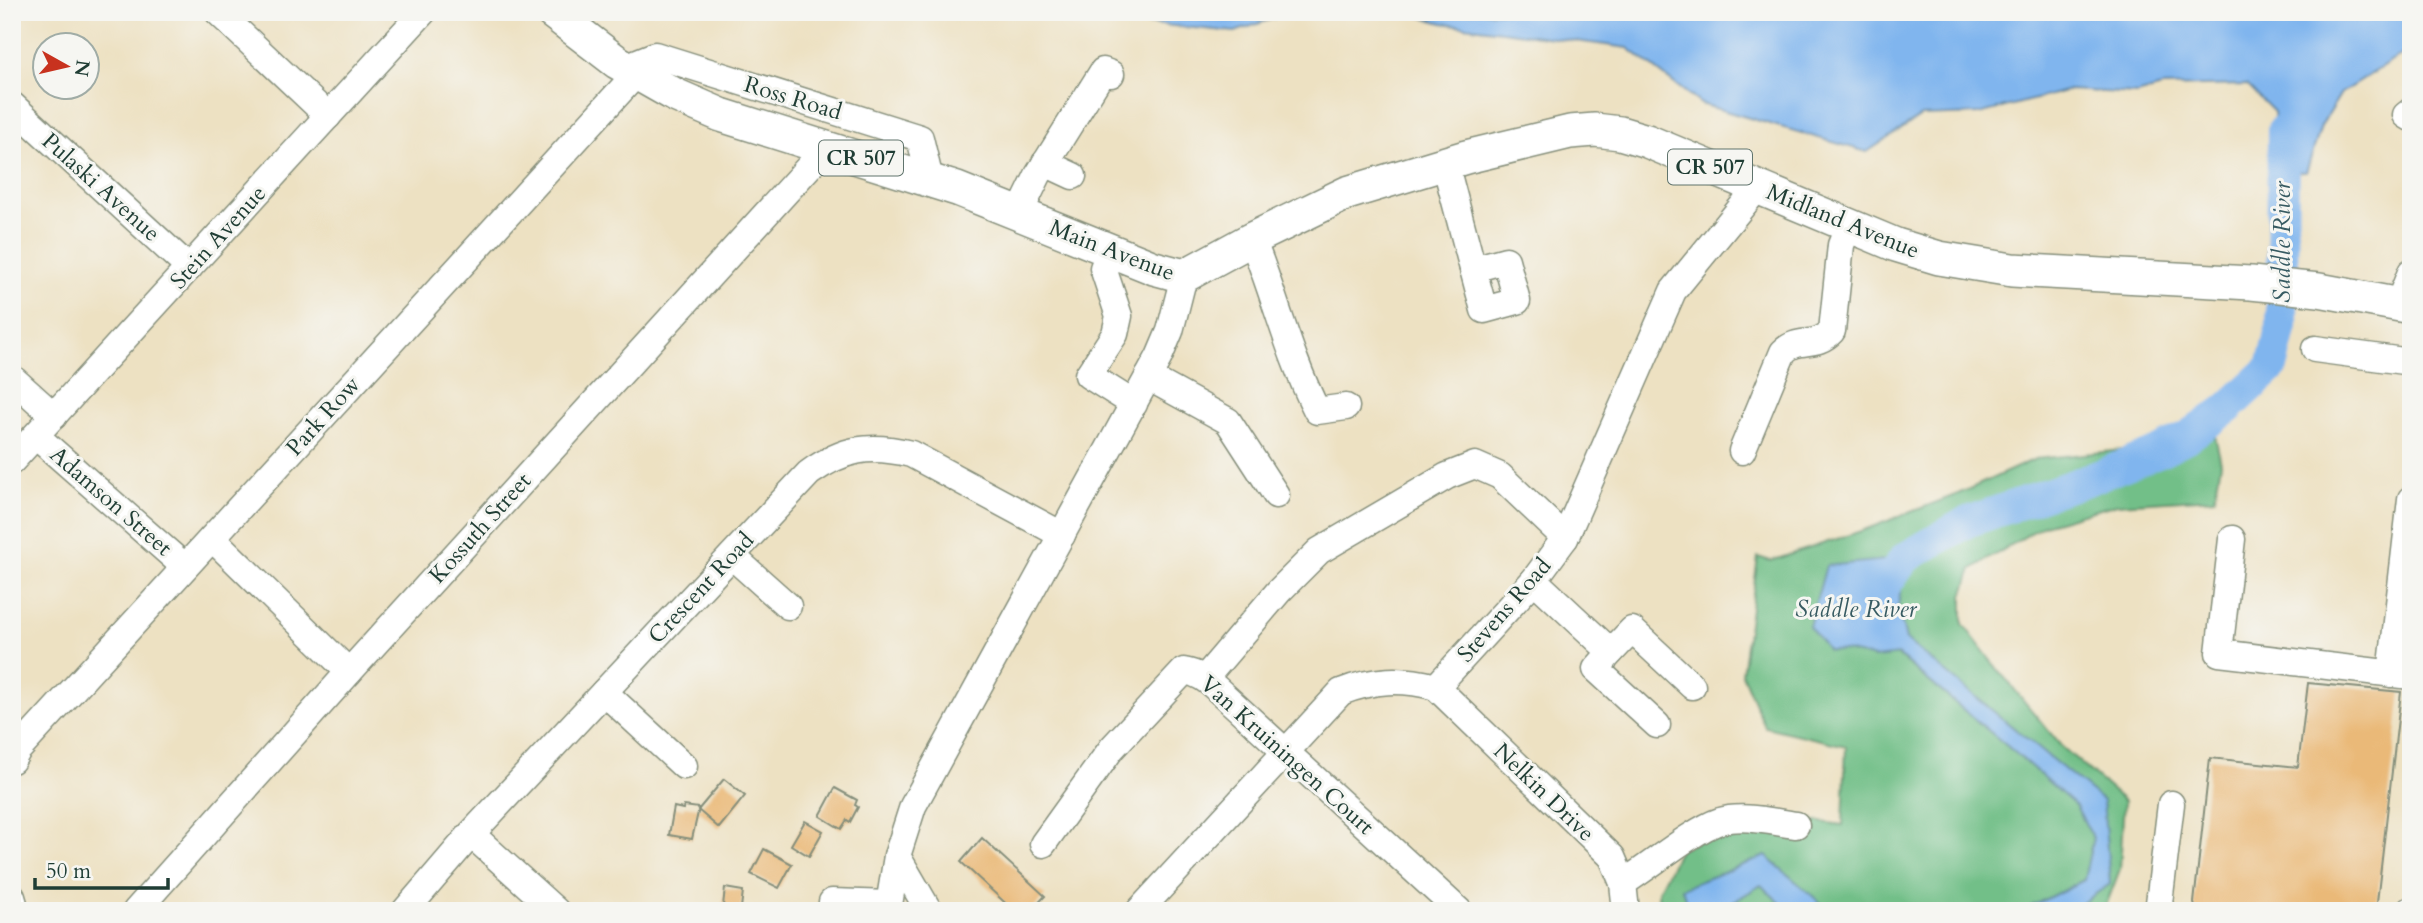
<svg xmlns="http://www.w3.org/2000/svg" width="2423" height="923" font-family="Cardo,serif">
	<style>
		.forest { fill: #72bf88; stroke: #487e5e; stroke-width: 2 }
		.water { fill: #80b5ee; stroke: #507991; stroke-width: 2 }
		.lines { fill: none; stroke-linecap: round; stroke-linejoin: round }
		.river { stroke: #80b5ee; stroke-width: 32 }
		.building { fill: #eab978 }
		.minor-casing { stroke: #868f7b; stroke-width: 29 }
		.major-casing { stroke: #868f7b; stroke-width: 36 }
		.minor { stroke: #fff; stroke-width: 26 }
		.major { stroke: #fff; stroke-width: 33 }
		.labels { text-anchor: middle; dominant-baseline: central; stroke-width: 6; stroke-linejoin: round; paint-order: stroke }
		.shield { fill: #f6f6f2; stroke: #60746d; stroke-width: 2 }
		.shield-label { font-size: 21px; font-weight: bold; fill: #1f3d34 }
		.street-label { font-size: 23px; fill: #1f3d34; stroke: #f6f6f2 }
		.water-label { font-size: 24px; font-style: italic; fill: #375b62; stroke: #f6f6f2 }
	</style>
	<rect width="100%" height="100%" fill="#f6f6f2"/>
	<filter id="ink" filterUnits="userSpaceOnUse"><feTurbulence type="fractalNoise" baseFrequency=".0143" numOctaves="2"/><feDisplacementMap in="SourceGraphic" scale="14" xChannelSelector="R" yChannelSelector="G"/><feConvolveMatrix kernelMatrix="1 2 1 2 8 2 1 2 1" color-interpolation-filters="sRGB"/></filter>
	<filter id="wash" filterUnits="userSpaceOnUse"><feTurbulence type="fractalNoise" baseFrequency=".00686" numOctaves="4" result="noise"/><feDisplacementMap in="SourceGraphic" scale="28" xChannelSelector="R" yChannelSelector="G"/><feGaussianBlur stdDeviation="1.57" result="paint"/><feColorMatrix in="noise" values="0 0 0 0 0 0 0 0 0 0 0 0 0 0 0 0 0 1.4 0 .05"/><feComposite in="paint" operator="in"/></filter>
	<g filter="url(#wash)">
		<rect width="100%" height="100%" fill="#ede1c2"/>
		<g class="forest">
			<path d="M2209 408 2221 463 2215 498 2117 504 2044 525 1972 569 1963 596V624L1995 666 2061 746 2124 801 2120 869 2104 911H2070L2110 884 2103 801 1906 640 1898 606 1905 558 1828 650 1845 651 1875 658 1897 655 2018 755 2076 806 2093 838 2084 880 2022 911H1830L1766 856 1682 888 1689 911H1659L1658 891 1679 850 1761 814 1843 825 1846 746 1765 727 1742 674 1758 557 1771 561 1864 530 1958 494 2035 459 2133 449 2158 443Z"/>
			<path d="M1761 885 1789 911H1718Z"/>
		</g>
		<g class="water">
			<path d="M1029 12H1291L1235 32Z"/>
			<path d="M1405 12H2411V49L2341 93 2322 124 2306 172 2278 171 2274 112 2247 85 2162 87 2137 94 2069 90 1979 114 1921 116 1867 152 1701 104 1628 48 1442 23Z"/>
			<path d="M1905 558 1898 606 1906 640 2103 801 2110 884 2070 911H2022L2084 880 2093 838 2076 806 2018 755 1898 655 1875 658 1845 651 1828 650 1809 626 1826 566Z"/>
			<path d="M1766 856 1830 911H1789L1761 885 1718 911H1689L1682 888Z"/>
		</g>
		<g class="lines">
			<path class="river" d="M1881 591 1905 558 1967 522 2090 479 2158 452 2189 436 2227 409 2272 367 2282 326 2283 130"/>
		</g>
		<g id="blocks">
			<g class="building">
				<path d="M2308 683 2401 692 2376 911H2196L2194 903 2210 758 2298 767Z"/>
				<path d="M724 779 745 796 719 828 698 810Z"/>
				<path d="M835 788 857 800 855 805 858 807 850 822 847 820 841 829 820 816Z"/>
				<path d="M684 806 699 808 692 839 669 835 674 807 683 809Z"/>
				<path d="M805 821 823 831 809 856 791 845Z"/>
				<path d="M982 838 1045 896 1031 911H1014L961 862Z"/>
				<path d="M764 849 792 864 779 888 751 874Z"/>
				<path d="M725 888 743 891 741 908 723 906Z"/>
			</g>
		</g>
	</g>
	<g filter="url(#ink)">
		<use href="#blocks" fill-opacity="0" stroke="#868f7b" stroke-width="2"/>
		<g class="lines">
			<g class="minor-casing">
				<g id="minor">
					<path d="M218 12 328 116"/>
					<path d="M625 67 655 55 920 138 930 180"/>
					<path d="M12 105 189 268"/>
					<path d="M2411 111 2406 115 2411 118"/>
					<path d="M1045 163 1073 176"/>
					<path d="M1445 163 1473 269"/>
					<path d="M1019 214 1038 175 1103 71 1111 74"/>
					<path d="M1252 239C1275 296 1289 356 1317 411L1346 407"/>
					<path d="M1110 252 1103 268 1119 316 1115 334 1088 375 1134 404"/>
					<path d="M1506 260 1517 301 1484 310 1473 269Z"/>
					<path d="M2398 305 2411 272"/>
					<path d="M2315 349 2411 362"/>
					<path d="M1148 377 1228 421 1276 495"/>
					<path d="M12 378 54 416"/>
					<path d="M36 436 185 567"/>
					<path d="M1742 451 1783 352C1799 336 1815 349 1832 331L1841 245 1849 225"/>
					<path d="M12 461 423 12"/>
					<path d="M212 538 349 672"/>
					<path d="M2232 539 2219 653 2411 676"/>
					<path d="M732 556 788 606"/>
					<path d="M1534 580 1611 652 1596 669 1657 725"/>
					<path d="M1611 652 1632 630 1692 686"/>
					<path d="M2391 674 2411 499"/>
					<path d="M1205 678 1279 591 1319 551 1447 476 1475 465 1500 476 1565 538"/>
					<path d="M1436 687 1612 857 1623 883 1626 911"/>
					<path d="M604 692 684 766"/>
					<path d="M12 760 18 750 636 74"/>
					<path d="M471 834 556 911"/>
					<path d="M1043 844 1112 748 1184 671C1198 673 1207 680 1217 689L1459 911"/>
					<path d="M897 856 929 911"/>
					<path d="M1623 883C1649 867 1693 830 1720 821 1743 814 1772 822 1796 825"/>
					<path d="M12 897 16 911"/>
					<path d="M832 902 889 904"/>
					<path d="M136 911 349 672 827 147"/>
					<path d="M405 911 471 834 809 473C844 448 870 444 911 454L1062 535"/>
					<path d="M888 911 897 856 913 806 1159 357 1170 331 1184 276"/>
					<path d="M1139 911 1341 692C1373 679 1402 678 1436 687L1534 580 1565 538 1673 291 1758 187"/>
					<path d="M2162 911 2159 903 2171 804"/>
					<path d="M2411 911V910"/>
				</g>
			</g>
			<g class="major-casing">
				<path id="major" d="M552 12 617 62 677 96 721 115 957 189 1154 268 1184 276 1252 239 1347 193 1466 157 1570 132 1595 130 1620 133 1647 141 1896 245 1939 258 2012 270 2251 283 2319 290 2411 307"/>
			</g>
			<use href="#minor" class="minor"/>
			<use href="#major" class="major"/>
		</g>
	</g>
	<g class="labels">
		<g class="shield">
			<rect x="819" y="140.5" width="84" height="35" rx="5"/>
			<rect x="1668" y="149.5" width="84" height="35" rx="5"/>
		</g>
		<g class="shield-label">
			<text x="861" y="158">CR 507</text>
			<text x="1710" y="167">CR 507</text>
		</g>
		<g class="street-label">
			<text transform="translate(793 98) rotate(17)">Ross Road</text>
			<text transform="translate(101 187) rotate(42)">Pulaski Avenue</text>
			<text transform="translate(1843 221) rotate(22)">Midland Avenue</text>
			<text transform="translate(218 237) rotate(-48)">Stein Avenue</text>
			<text transform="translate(1112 250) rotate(21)">Main Avenue</text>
			<text transform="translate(323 416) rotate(-48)">Park Row</text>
			<text transform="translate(111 501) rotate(41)">Adamson Street</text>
			<text transform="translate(480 528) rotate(-48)">Kossuth Street</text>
			<text transform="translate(701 588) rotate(-47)">Crescent Road</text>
			<text transform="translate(1504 610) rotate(-49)">Stevens Road</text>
			<text transform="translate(1287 755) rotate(42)">Van Kruiningen Court</text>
			<text transform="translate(1544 792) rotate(44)">Nelkin Drive</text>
		</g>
		<g class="water-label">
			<text transform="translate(2282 242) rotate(-90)">Saddle River</text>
			<text x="1856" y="609">Saddle River</text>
		</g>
	</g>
	<rect width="2423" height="923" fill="none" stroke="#f6f6f2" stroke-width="42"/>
	<g transform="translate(66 66) rotate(98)"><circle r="33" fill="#f6f6f2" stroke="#a0aca6" stroke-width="2"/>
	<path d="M0-5L12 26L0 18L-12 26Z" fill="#c8321e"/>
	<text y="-10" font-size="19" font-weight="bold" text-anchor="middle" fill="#1f3d34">N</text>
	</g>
	<path d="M35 878v10h133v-10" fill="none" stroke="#1f3d34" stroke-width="3.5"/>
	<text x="46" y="878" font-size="21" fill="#1f3d34" stroke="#f6f6f2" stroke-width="5" paint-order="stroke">50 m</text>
</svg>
